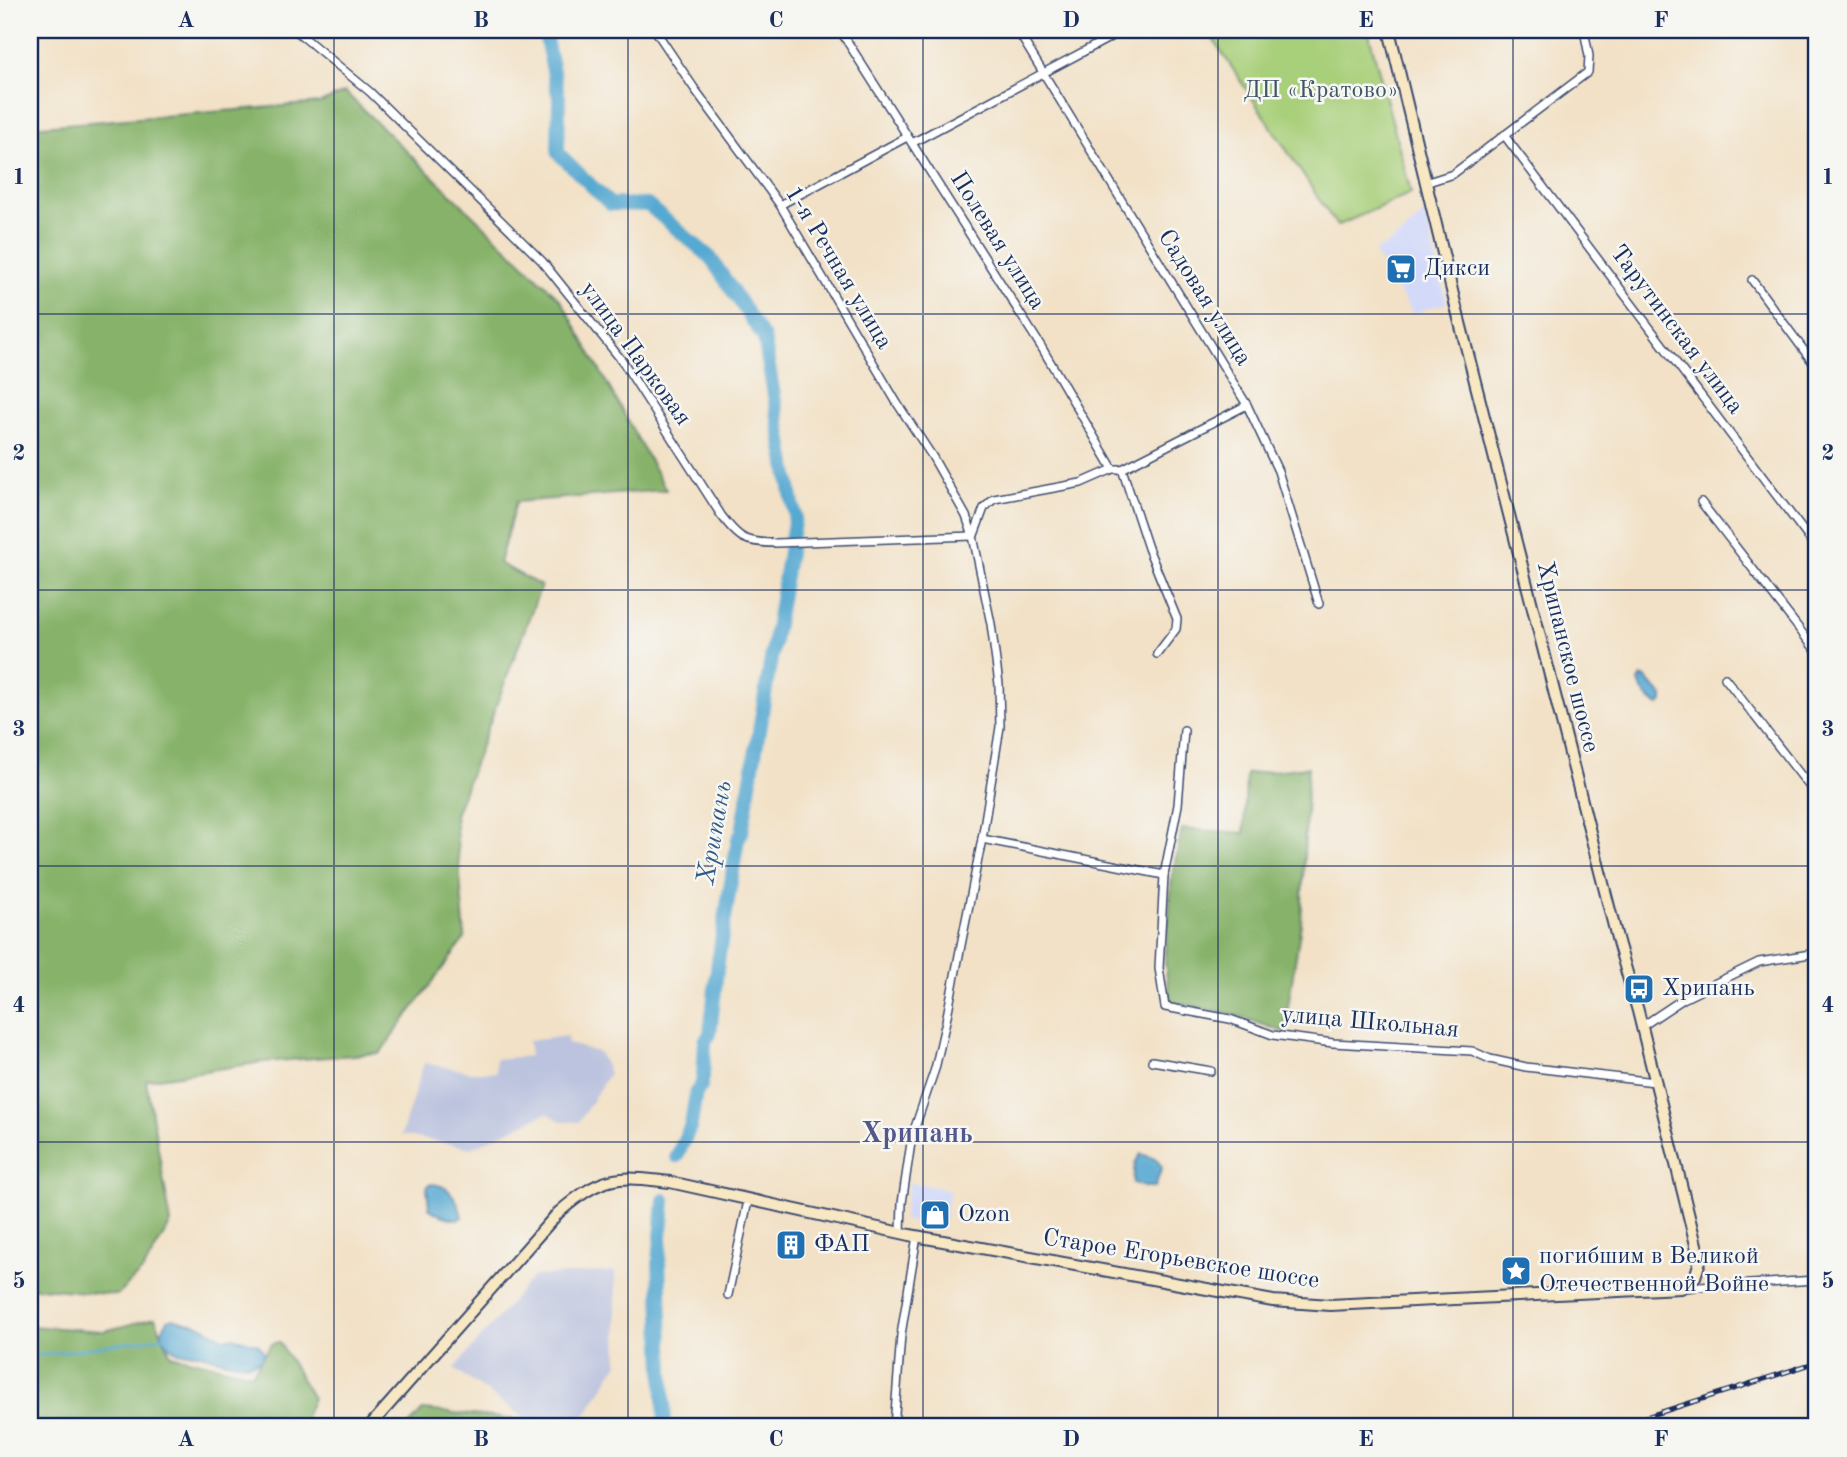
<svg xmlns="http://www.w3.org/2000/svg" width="1847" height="1457" font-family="'Old Standard TT',serif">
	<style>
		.built { fill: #d2d9f9 }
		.industrial { fill: #bcc3de }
		.green { fill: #a8cf79; stroke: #627f6c; stroke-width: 2 }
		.forest { fill: #86b269; stroke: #507064; stroke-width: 2 }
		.water { fill: #56a9d1; stroke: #386c98; stroke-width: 2 }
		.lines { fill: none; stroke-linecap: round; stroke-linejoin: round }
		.stream { stroke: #56a9d1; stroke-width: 2.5 }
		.river { stroke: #56a9d1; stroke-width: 14 }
		.minor-casing { stroke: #3b4a6e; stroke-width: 10 }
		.secondary-casing { stroke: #3b4a6e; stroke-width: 14 }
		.minor { stroke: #fff; stroke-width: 7 }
		.secondary { stroke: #f8e7c3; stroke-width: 10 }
		.rail-casing { stroke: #1b2f5e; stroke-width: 5 }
		.rail { stroke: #f6f6f2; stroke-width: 2.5; stroke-dasharray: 8; stroke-linecap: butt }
		.grid { fill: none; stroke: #1b2f5e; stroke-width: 2; stroke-opacity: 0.55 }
		.labels { text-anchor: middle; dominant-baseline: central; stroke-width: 5; stroke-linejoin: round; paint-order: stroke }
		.park-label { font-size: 24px; fill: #3e5765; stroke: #f6f6f2 }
		.street-label { font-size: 24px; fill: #1b2f5e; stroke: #f6f6f2 }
		.poi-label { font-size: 24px; fill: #1b2f5e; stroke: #f6f6f2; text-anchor: start }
		.water-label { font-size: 26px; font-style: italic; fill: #305a86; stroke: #f6f6f2 }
		.quarter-label { font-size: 28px; font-weight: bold; fill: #54578a; stroke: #f6f6f2 }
		.neatline { fill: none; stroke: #1b2f5e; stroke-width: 2.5 }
		.grid-label { font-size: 23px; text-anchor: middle; font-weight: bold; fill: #1b2f5e }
	</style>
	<rect width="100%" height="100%" fill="#f6f6f2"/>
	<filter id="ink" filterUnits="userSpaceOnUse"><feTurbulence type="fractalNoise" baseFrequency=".0143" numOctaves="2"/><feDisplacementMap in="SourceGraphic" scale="14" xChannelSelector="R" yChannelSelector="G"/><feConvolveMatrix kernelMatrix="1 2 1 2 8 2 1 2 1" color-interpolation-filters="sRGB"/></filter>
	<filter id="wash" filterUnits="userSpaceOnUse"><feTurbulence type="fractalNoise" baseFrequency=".00686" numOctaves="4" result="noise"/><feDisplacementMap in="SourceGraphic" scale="28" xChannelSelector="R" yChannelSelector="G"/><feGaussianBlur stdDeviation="1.57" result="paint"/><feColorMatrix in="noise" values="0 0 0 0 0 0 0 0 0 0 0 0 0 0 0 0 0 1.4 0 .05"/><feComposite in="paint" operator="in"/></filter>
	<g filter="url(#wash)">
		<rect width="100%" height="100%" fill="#f2e1c6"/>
		<g class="built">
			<path d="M1424 213 1447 303 1427 308 1414 315 1374 252 1402 235Z"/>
			<path d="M909 1182 950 1190 943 1228 903 1220Z"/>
		</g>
		<g class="industrial">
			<path d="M567 1036 568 1044 599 1052 609 1073 579 1122 561 1121 547 1113 471 1148 401 1135 424 1063 472 1072H496L495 1059 530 1056 528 1041Z"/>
			<path d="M615 1271 618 1363 579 1426 529 1421 454 1369 533 1276Z"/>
		</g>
		<path class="green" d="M1207 30H1368L1411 193 1337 226Z"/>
		<g class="forest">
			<path d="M345 92 561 300 666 490 516 502 499 563 541 586 455 815 465 938 380 1053 263 1062 146 1080 171 1223 143 1270 117 1295 30 1287V127L320 103Z"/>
			<path d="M1308 767 1301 924 1284 1032 1232 1014 1171 1002 1165 964 1172 877 1182 829 1244 833 1246 774Z"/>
			<path d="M155 1318 171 1355 252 1374 271 1344 279 1342 313 1398 301 1427H30V1326L104 1331Z"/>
			<path d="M423 1410 591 1427H407Z"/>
		</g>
		<g class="water">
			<path d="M1642 677 1646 678 1663 697V702L1659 705C1649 700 1641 692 1639 681Z"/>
			<path d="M1141 1154 1156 1159 1162 1167 1155 1187H1144L1133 1183 1135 1163Z"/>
			<path d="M430 1184C450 1184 458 1199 462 1217L459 1219C448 1218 437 1216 429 1208L427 1187Z"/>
			<path d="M172 1318 199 1325 225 1339 233 1337 258 1344 264 1352 261 1360C242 1370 216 1357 196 1353 191 1352 184 1354 179 1352 170 1349 164 1340 161 1332L168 1320Z"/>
		</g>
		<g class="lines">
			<path class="stream" d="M30 1357 163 1337"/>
			<g class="river">
				<path d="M544 30 559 98 558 153 610 204 648 205 710 257 764 338 795 516 742 832 738 839 718 961 710 1034 705 1041 703 1077 701 1086 696 1092 691 1125 677 1156"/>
				<path d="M664 1200 659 1261 665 1427"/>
			</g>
		</g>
	</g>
	<g filter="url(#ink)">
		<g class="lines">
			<g class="minor-casing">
				<g id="minor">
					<path d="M295 30 370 92 542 261 623 362 721 515C739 539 745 543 776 543L973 536"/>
					<path d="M655 30 694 88 780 205 897 403 932 456 966 516 973 536 991 624 999 684 1000 727 982 839 946 1021 935 1069 912 1136 902 1203 901 1233"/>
					<path d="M840 30 1042 348 1113 469H1122"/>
					<path d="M1017 30 1247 405 1278 471 1319 604"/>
					<path d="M1504 135 1817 549"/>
					<path d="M912 143 1124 30"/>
					<path d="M1425 183 1453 174 1588 72 1589 56 1584 30"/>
					<path d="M780 205 907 137"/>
					<path d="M1752 280 1817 368"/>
					<path d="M1122 469 1148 548 1177 619 1176 629 1157 654"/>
					<path d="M1122 469 1247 405"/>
					<path d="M1701 502 1817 652"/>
					<path d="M974 535 984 508 994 499 1081 483 1113 469"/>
					<path d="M1725 678 1817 796"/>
					<path d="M1184 730 1178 805 1164 875 1159 968 1165 1007 1230 1019 1273 1035 1333 1043 1472 1051 1490 1059 1526 1067 1655 1082"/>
					<path d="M982 839 1164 875"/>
					<path d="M1641 1027 1683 999 1759 962 1817 953"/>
					<path d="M1152 1061 1211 1071"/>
					<path d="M1682 1288 1817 1280"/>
					<path d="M728 1295 748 1201"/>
					<path d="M894 1427 901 1335 917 1236"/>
				</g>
			</g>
			<g class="secondary-casing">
				<path id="secondary" d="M369 1427 558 1213C601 1176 615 1175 670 1182L910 1235 1273 1301 1330 1305 1681 1288 1695 1277 1700 1261 1638 1011 1618 942 1455 303 1389 30"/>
			</g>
			<use href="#minor" class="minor"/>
			<use href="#secondary" class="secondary"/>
			<g class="rail-casing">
				<path id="rail" d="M1615 1427 1817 1362"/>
			</g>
			<use href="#rail" class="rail"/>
		</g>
	</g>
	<path class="grid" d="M334 30V1427M628 30V1427M923 30V1427M1218 30V1427M1513 30V1427M30 314H1817M30 590H1817M30 866H1817M30 1142H1817"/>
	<defs>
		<g id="supermarket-square" transform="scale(1.575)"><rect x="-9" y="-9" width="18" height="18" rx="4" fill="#1f6fb2" stroke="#f6f6f2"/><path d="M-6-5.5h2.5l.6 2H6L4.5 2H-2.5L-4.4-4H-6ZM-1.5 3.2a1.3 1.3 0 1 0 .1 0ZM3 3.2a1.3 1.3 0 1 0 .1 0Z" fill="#fff"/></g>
		<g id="bus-square" transform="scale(1.575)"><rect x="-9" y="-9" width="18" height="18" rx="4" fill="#1f6fb2" stroke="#f6f6f2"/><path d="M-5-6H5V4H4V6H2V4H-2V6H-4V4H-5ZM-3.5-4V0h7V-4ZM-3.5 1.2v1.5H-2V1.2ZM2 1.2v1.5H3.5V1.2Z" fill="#fff"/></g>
		<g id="shop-square" transform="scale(1.575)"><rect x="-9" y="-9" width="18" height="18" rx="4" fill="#1f6fb2" stroke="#f6f6f2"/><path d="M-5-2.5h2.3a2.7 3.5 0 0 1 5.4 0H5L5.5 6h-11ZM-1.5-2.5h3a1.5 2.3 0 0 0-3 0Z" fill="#fff"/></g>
		<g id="building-square" transform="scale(1.575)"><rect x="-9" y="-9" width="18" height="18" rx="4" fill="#1f6fb2" stroke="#f6f6f2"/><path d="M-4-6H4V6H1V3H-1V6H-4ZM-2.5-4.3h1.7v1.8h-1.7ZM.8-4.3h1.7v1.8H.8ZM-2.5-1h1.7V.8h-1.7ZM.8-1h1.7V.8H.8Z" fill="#fff"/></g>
		<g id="sight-square" transform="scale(1.575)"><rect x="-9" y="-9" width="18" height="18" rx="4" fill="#1f6fb2" stroke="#f6f6f2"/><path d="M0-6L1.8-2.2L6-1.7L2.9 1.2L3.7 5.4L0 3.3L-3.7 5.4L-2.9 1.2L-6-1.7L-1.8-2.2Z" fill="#fff"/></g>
	</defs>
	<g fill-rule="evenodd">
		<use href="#supermarket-square" x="1401" y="269"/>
		<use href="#bus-square" x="1639" y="989"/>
		<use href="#shop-square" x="935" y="1215"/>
		<use href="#building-square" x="791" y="1245"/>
		<use href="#sight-square" x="1516" y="1271"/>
	</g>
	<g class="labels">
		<g class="park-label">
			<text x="1321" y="91">ДП «Кратово»</text>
		</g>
		<g class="street-label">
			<text transform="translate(997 241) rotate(58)">Полевая улица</text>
			<text transform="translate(838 268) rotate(59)">1-я Речная улица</text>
			<text transform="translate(1204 298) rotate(58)">Садовая улица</text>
			<text transform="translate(1676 330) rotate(53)">Тарутинская улица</text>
			<text transform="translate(635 354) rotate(54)">улица Парковая</text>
			<text transform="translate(1567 657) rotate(76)">Хрипанское шоссе</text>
			<text transform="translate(1370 1023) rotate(5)">улица Школьная</text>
			<text transform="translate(1181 1260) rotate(9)">Старое Егорьевское шоссе</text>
		</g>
		<g class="poi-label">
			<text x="1424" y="269">Дикси</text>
			<text x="1662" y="989">Хрипань</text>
			<text x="958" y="1215">Ozon</text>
			<text x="814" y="1245">ФАП</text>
			<text x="1539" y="1257">погибшим в Великой<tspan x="1539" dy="28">Отечественной Войне</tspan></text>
		</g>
		<g class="water-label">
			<text transform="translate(715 833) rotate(-80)">Хрипань</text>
		</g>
		<g class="quarter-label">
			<text x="917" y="1135">Хрипань</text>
		</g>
	</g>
	<rect width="1847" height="1457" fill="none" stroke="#f6f6f2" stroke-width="77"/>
	<rect x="38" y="38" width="1770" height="1380" class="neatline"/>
	<g class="grid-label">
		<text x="186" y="27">A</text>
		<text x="481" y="27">B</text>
		<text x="776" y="27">C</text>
		<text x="1071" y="27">D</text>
		<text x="1366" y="27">E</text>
		<text x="1661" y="27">F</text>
		<text x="19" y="184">1</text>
		<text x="1828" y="184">1</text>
		<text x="19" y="460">2</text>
		<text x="1828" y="460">2</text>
		<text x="19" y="736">3</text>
		<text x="1828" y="736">3</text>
		<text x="19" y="1012">4</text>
		<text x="1828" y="1012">4</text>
		<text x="19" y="1288">5</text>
		<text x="1828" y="1288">5</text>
		<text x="186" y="1446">A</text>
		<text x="481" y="1446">B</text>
		<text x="776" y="1446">C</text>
		<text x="1071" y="1446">D</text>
		<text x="1366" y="1446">E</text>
		<text x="1661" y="1446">F</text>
	</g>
</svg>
